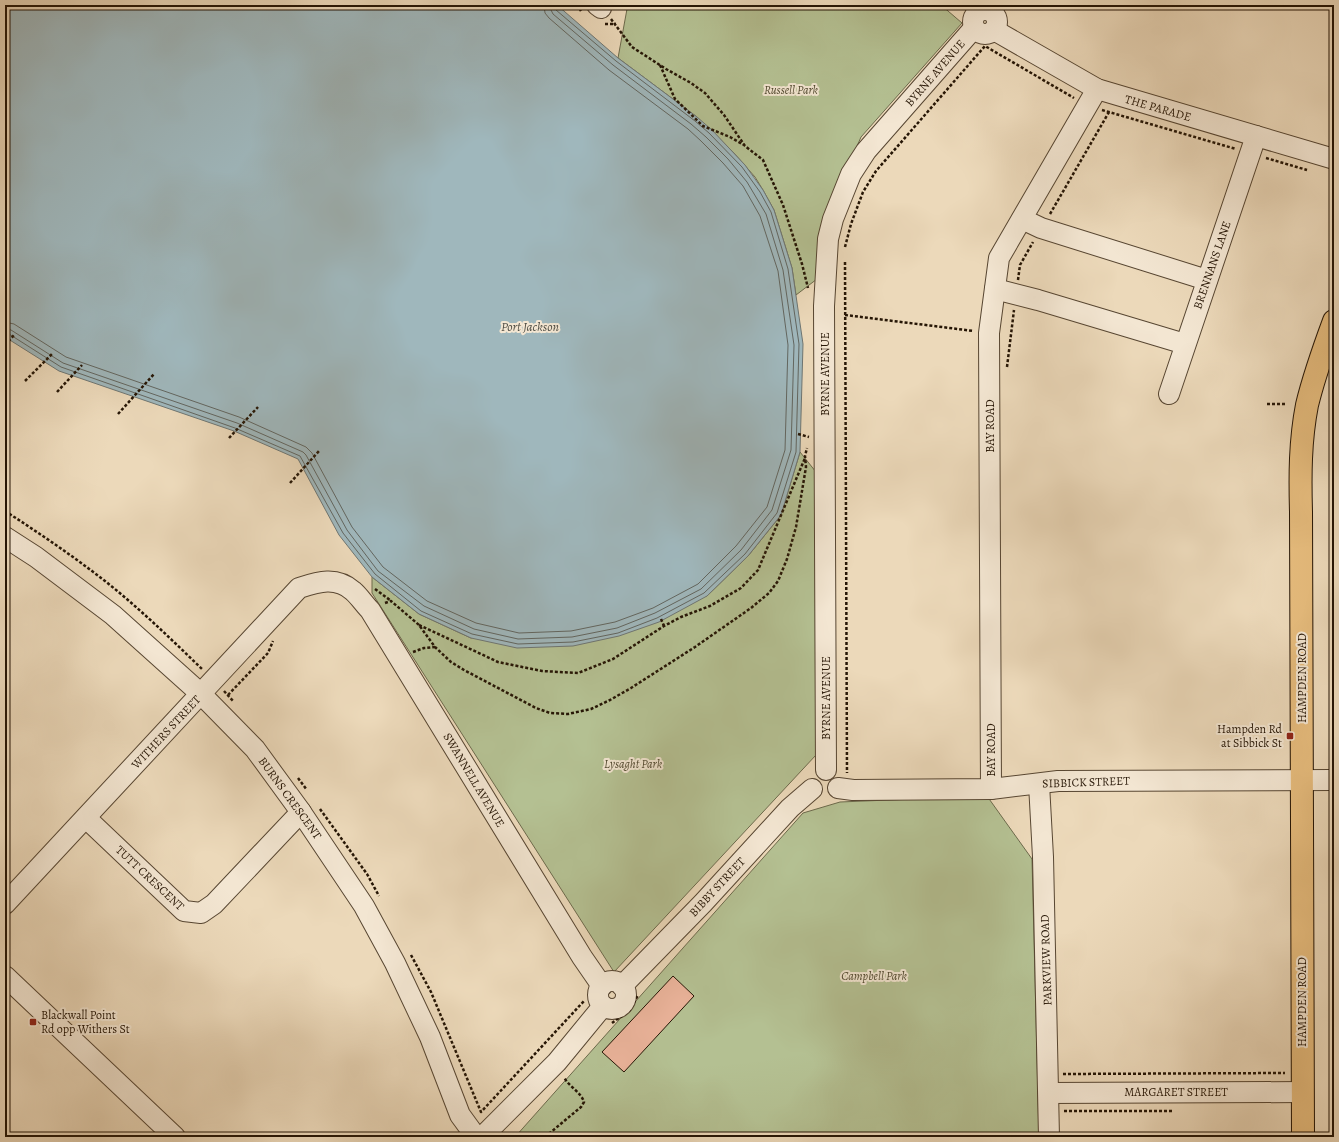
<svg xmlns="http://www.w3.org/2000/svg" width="1339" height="1142" font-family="Alegreya,serif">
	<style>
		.green { fill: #b4c092; stroke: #6c6a4c }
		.water { fill: #9fb7bc; stroke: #6e7673 }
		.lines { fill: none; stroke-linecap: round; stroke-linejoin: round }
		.shore { stroke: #626660; stroke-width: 1 }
		.building { fill: #e9b299; stroke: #251505 }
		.minor-casing { stroke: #574632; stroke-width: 22 }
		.major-casing { stroke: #251505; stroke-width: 24 }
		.path { stroke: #251505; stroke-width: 2.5; stroke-dasharray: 3 2; stroke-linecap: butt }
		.minor { stroke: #f3e6d2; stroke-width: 20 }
		.major { stroke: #e6bc7d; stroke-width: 22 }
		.poi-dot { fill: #8f2418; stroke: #f3e6d2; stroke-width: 1.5 }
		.labels { text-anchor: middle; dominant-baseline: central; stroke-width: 4; stroke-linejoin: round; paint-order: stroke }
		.street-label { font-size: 12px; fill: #251505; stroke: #f3e6d2 }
		.park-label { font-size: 12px; font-style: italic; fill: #50482f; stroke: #f3e6d2 }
		.poi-label { font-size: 12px; fill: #251505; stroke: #f3e6d2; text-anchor: end }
		.water-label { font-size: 13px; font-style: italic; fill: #504e45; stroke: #f3e6d2 }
	</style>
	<rect width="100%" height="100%" fill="#ecd9ba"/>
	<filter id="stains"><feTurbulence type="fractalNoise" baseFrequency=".005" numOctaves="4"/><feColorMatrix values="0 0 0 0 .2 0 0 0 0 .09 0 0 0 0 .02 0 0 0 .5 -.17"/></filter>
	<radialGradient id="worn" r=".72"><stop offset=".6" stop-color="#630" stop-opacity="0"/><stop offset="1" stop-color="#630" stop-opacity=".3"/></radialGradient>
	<g class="green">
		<path d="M631 5H941L962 23 861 137 828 213 817 279 796 295 792 268 774 210 763 190 755 177 734 153 697 117 618 58 627 9Z"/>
		<path d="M800 452 816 472V755L614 972 372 593V577L419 614 471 638 707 596 748 556 781 515Z"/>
		<path d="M987 796 1032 859 1039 1137H515L803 813 840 802Z"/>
	</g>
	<path class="water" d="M5 5H557L618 58 697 117 712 130 745 165 763 190 774 210 792 268 803 344 800 452 781 515 748 556 707 596 659 622 619 636 573 646 517 648 471 638 419 614 372 577 339 535 298 459 234 431 59 371 5 337Z"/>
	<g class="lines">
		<g class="shore">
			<path d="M5 322 14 324 66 357 239 417 306 447 312 453 352 527 383 567 427 601 476 623 519 633 571 631 615 622 653 608 698 584 736 546 767 507 785 450 788 345 778 271 760 216 743 186 723 163 701 141 688 129 609 70 549 18 545 13 544 5"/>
			<path d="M5 328 11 330 63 363 237 423 303 452 306 455 347 530 378 571 424 606 474 629 518 639 572 637 617 628 655 613 701 589 741 550 772 510 791 450 794 345 783 270 766 214 747 182 728 159 706 137 691 124 613 65 553 14 551 10 550 5"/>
			<path d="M5 334H9L61 367 235 428 300 456 343 533 375 574 421 611 472 634 518 644 573 642 618 633 657 618 704 593 745 554 777 513 796 452 799 344 788 269 771 212 760 192 742 167 709 133 695 121 616 61 556 10 555 5"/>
		</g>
	</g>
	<path class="building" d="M673 976 694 996 624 1072 602 1052Z"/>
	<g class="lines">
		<g class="minor-casing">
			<g id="minor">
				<path d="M597 5 601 8"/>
				<circle cx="985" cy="22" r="12"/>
				<path d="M994 30 1097 89 1334 159"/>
				<path d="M1022 219 1041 228 1207 280"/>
				<path d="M995 289 1038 300 1185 344"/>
				<path d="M1169 394 1256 136"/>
				<path d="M5 537 36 557 113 615 201 694 255 749 301 812 364 906 395 963 430 1037 460 1115 476 1137"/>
				<path d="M826 770 824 306 828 239 833 219 851 174 866 151 974 28"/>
				<path d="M1039 784 1043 857 1049 1137"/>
				<path d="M838 788 853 790 991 789 1058 781 1334 780"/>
				<path d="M991 789 989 333 999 258 1097 89"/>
				<path d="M86 818 184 911 201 913 214 904 301 812"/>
				<path d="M5 904 299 588C318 582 336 576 353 591 359 596 364 604 370 610L582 957 602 986"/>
				<path d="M5 976 175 1137"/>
				<circle cx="612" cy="995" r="14"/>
				<path d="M622 986 703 903 790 808 812 789"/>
				<path d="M1049 1093 1303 1092"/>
				<path d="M482 1137 557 1062 603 1006"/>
			</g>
		</g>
		<g class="major-casing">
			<path id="major" d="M1303 1137 1301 512C1300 476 1300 441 1307 405 1314 376 1324 348 1334 321"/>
		</g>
		<g class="path">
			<path d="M577 5 581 11"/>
			<path d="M611 19 632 47 666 69 691 83 705 93 724 115 745 146 763 160 783 205 802 264 808 288"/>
			<path d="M605 24H616"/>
			<path d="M660 65 675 99 703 126 730 137 744 145"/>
			<path d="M1102 110 1236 149"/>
			<path d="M1266 158 1307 170"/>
			<path d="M1050 214 1109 112"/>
			<path d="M845 247 851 224 863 192 876 171 985 46 1074 98"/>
			<path d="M845 262 847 773"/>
			<path d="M1018 280 1020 265 1033 242"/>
			<path d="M845 315 974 331"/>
			<path d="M5 345 15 334"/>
			<path d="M1007 367 1014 310"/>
			<path d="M25 381 52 354"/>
			<path d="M57 392 82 365"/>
			<path d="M1267 404H1287"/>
			<path d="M118 414 154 374"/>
			<path d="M798 434 809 437"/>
			<path d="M229 438 258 407"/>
			<path d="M290 483 319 451"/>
			<path d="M5 511C39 533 73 556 105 581 139 608 170 638 202 669"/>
			<path d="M375 589 390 600"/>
			<path d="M385 603 391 601 419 625 435 647 451 662 464 670 536 708 550 713 568 714 591 709 610 700 631 688 695 647 751 608 769 593 778 581 787 559 796 527 806 467 805 456 807 448"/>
			<path d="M661 619 664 626"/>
			<path d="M419 625 498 662 542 671 578 673 613 659 664 626 681 617 710 606 741 588 758 570 805 458"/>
			<path d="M413 652 424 648 435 647"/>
			<path d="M224 691 233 701"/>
			<path d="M228 695 268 653 273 641"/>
			<path d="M298 778 307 790"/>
			<path d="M320 809 367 874 379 896"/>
			<path d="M411 955 431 992 481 1112 584 1001"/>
			<path d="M612 1023 630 1010 638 995"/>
			<path d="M1063 1074 1285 1073"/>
			<path d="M1064 1111H1173"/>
			<path d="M545 1137 581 1107 584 1102C581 1092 568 1086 564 1077"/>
		</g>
		<use href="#minor" class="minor"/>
		<use href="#major" class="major"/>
	</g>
	<g class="poi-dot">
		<rect x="1286" y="732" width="8" height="8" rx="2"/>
		<rect x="29" y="1018" width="8" height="8" rx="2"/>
	</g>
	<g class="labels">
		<g class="street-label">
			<text transform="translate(935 73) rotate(-49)">BYRNE AVENUE</text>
			<text transform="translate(1158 108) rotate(16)">THE PARADE</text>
			<text transform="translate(1212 265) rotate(-71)">BRENNANS LANE</text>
			<text transform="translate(825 374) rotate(-90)">BYRNE AVENUE</text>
			<text transform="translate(990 426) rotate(-90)">BAY ROAD</text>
			<text transform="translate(1302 678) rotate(-90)">HAMPDEN ROAD</text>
			<text transform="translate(826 698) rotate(-90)">BYRNE AVENUE</text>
			<text transform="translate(166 732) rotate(-47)">WITHERS STREET</text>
			<text transform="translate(991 750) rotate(-90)">BAY ROAD</text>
			<text transform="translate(474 780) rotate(59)">SWANNELL AVENUE</text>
			<text transform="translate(1086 782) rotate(-2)">SIBBICK STREET</text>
			<text transform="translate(290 798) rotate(54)">BURNS CRESCENT</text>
			<text transform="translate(150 878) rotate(43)">TUTT CRESCENT</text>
			<text transform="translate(717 887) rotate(-47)">BIBBY STREET</text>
			<text transform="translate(1046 960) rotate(-92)">PARKVIEW ROAD</text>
			<text transform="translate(1302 1002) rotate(-90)">HAMPDEN ROAD</text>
			<text x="1176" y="1092">MARGARET STREET</text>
		</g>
		<g class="park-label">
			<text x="791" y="90">Russell Park</text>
			<text x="633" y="764">Lysaght Park</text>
			<text x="874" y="976">Campbell Park</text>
		</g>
		<g class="poi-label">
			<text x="1282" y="729">Hampden Rd<tspan x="1282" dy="14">at Sibbick St</tspan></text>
			<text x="41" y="1015" text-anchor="start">Blackwall Point<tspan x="41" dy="14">Rd opp Withers St</tspan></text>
		</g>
		<g class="water-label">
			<text x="530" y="326">Port Jackson</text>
		</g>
	</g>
	<rect width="1339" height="1142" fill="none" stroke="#ecd9ba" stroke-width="20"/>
	<rect x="6" y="6" width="1327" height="1130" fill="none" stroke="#251505" stroke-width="2"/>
	<rect x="10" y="10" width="1319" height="1122" fill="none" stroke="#251505"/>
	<rect width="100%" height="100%" filter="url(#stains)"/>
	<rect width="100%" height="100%" fill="url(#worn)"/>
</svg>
